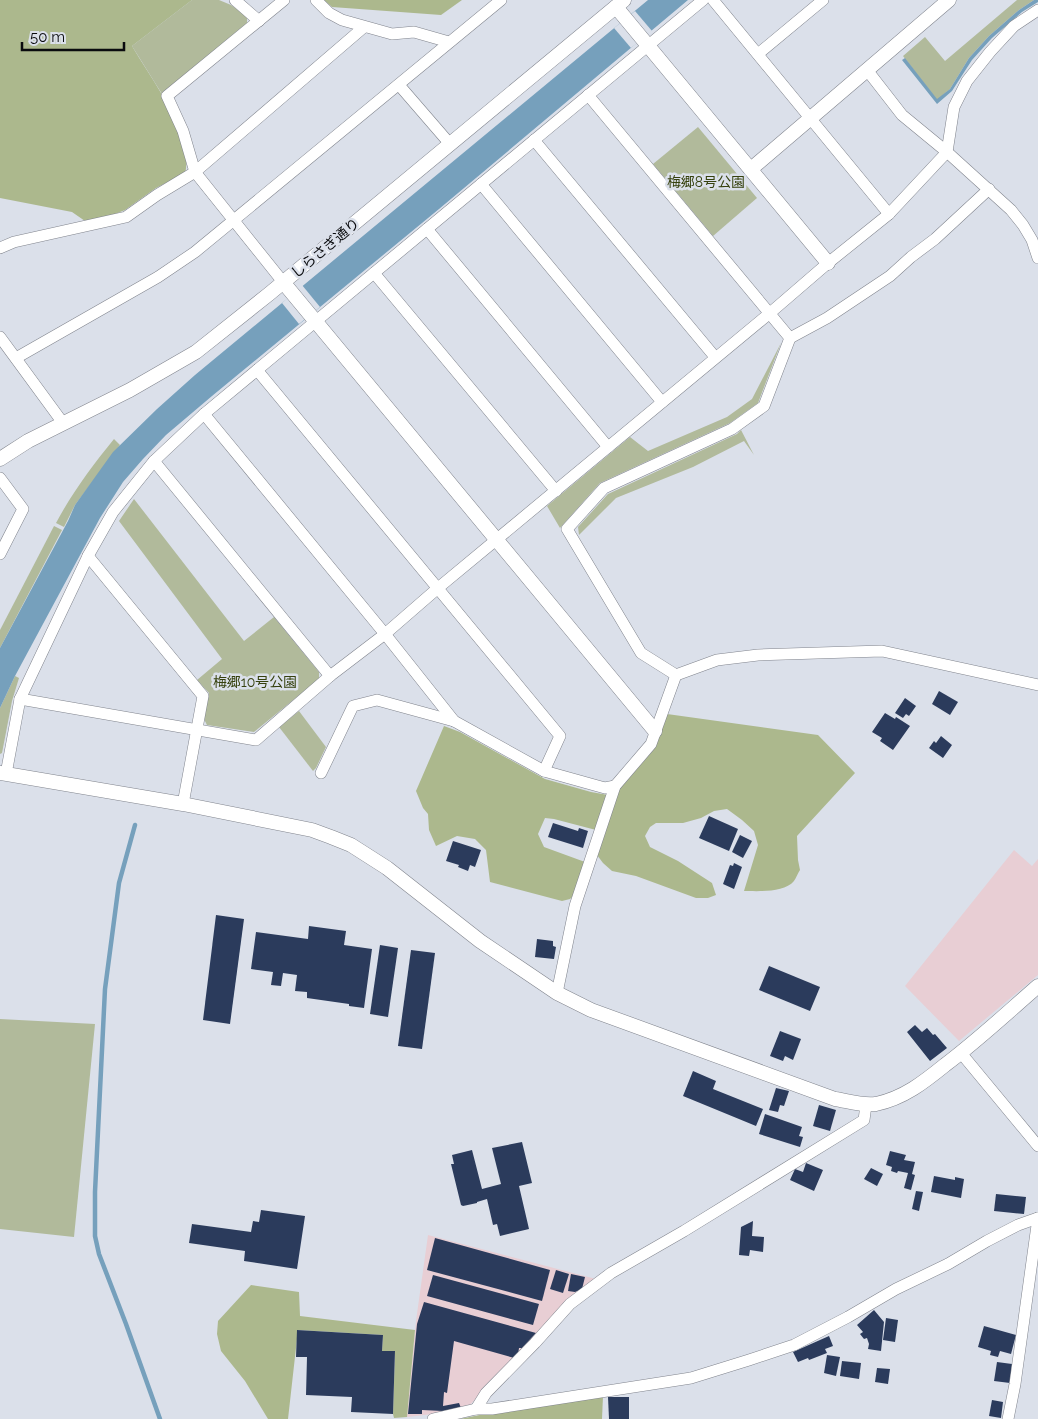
<svg xmlns="http://www.w3.org/2000/svg" width="1038" height="1419" font-family="Raleway,'Noto Sans JP',sans-serif">
	<style>
		.industrial { fill: #e8ced4 }
		.green { fill: #b1ba9b }
		.forest { fill: #acb88d }
		.water { fill: #76a0bc }
		.pier { fill: #dbe0ea }
		.lines { fill: none; stroke-linecap: round; stroke-linejoin: round }
		.stream { stroke: #76a0bc; stroke-width: 4.5 }
		.building { fill: #2b3b5c }
		.minor-casing { stroke: #80848d; stroke-width: 12 }
		.tertiary-casing { stroke: #80848d; stroke-width: 15 }
		.minor { stroke: #fff; stroke-width: 11 }
		.tertiary { stroke: #fff; stroke-width: 14 }
		.labels { text-anchor: middle; dominant-baseline: central; stroke-width: 5; stroke-linejoin: round; paint-order: stroke }
		.park-label { font-size: 14px; fill: #36410e; stroke: #dbe0ea }
		.street-label { font-size: 14px; fill: #0a0b0e; stroke: #dbe0ea }
	</style>
	<rect width="100%" height="100%" fill="#dbe0ea"/>
	<g class="industrial">
		<path d="M1014 850 1032 866 1038 859V975L959 1041 905 986Z"/>
		<path d="M428 1235 596 1279 508 1365 468 1407 433 1414 407 1417 416 1321Z"/>
	</g>
	<g class="green">
		<path d="M192 0H219L231 5 247 16V23L162 94 132 46Z"/>
		<path d="M1017 0H1034L1019 10 989 36 969 58 950 89 937 100 903 56 925 37 945 61Z"/>
		<path d="M698 127 757 198 713 236 653 164Z"/>
		<path d="M781 343 758 403 730 423 600 483 560 528 547 506 630 437 648 451 727 417 752 399Z"/>
		<path d="M741 430 754 455 744 441 693 467 616 498 579 535 578 527 608 494 737 434Z"/>
		<path d="M114 439 120 445 75 505 64 527 56 523C72 493 92 466 114 439Z"/>
		<path d="M134 499 244 641 274 617 319 672V679L254 732 207 725 204 719 209 693 197 680 222 659 119 521Z"/>
		<path d="M54 526 62 530 0 648V630Z"/>
		<path d="M15 676 19 678 12 701 2 753 0 754V708Z"/>
		<path d="M299 711 326 747 316 768 313 771 279 727Z"/>
		<path d="M0 1019 95 1024 74 1237 0 1229Z"/>
	</g>
	<g class="forest">
		<path d="M0 0H192L132 46C141 62 152 77 161 93 171 109 192 155 185 173L156 188 125 210 115 214 85 221 72 212 0 198Z"/>
		<path d="M324 0H462L441 15 332 7Z"/>
		<path d="M667 714 818 735 855 773 797 836 798 860 800 870C798 873 796 878 794 881 784 893 758 891 744 891L758 845 754 831 742 820 727 809 714 811 701 818 683 823H656L650 827 645 836 650 847 678 861 712 883 716 895 708 898H696L636 876 612 871 603 863 597 855 617 792 655 748Z"/>
		<path d="M444 726 460 732 545 779 591 792 608 795 596 830 554 819 545 818 538 834 544 847 585 862 575 894 570 899 562 901 490 882 486 850 475 839 457 836 436 846 429 830 428 814 423 808 416 791Z"/>
		<path d="M251 1285 299 1292 300 1316 415 1330 407 1417 394 1418 393 1414 395 1352 382 1351 383 1335 298 1330 288 1419H268L245 1381 221 1351 217 1334 218 1321Z"/>
		<path d="M603 1396 602 1419H460L504 1410Z"/>
	</g>
	<g class="water">
		<path d="M648 0H688L439 209 212 396 166 435 143 459 123 482 100 518 15 676 0 708V648L68 521 75 505 113 452 157 409 195 375Z"/>
		<path d="M1034 0H1038V2L1022 12 992 38 972 60 952 91 937 104 902 60 905 58 937 99 950 89 969 58 989 36 1019 10Z"/>
	</g>
	<g class="pier">
		<path d="M635 11 652 31 631 48 614 28Z"/>
		<path d="M302 285 320 307 299 324 282 303Z"/>
	</g>
	<g class="lines">
		<path class="stream" d="M135 825 119 883 105 989 95 1192V1236L99 1254 126 1324 160 1419"/>
	</g>
	<g class="building">
		<path d="M939 691 958 702 950 715 932 704Z"/>
		<path d="M905 698 916 706 909 716 906 714 903 718 895 713Z"/>
		<path d="M885 713 895 719 896 717 910 726 893 750 880 741 882 738 872 732Z"/>
		<path d="M941 736 952 745 943 758 929 748 934 741 936 743Z"/>
		<path d="M709 816 738 829 729 851 699 838Z"/>
		<path d="M553 823 578 831 579 828 588 831 583 848 548 837Z"/>
		<path d="M740 835 752 841 743 858 732 852Z"/>
		<path d="M453 841 481 850 475 867 470 865 468 871 458 867 459 865 446 861Z"/>
		<path d="M734 863 742 867 734 889 723 884 730 865 733 866Z"/>
		<path d="M216 915 244 919 230 1024 203 1020Z"/>
		<path d="M309 926 346 931 344 945 372 949 364 1008 349 1006V1004L307 998V992L295 991 297 975 283 973 281 986 271 985 273 972 251 969 256 932 308 939Z"/>
		<path d="M537 939 553 941V946L556 947 554 959 535 957Z"/>
		<path d="M380 945 398 948 388 1017 370 1014Z"/>
		<path d="M411 950 435 953 422 1049 398 1046Z"/>
		<path d="M769 966 820 987 810 1011 759 990Z"/>
		<path d="M915 1025 922 1032 927 1028 933 1035 935 1034 947 1048 930 1061 907 1032Z"/>
		<path d="M780 1031 801 1039 793 1060 785 1056 783 1061 770 1056Z"/>
		<path d="M693 1071 716 1081 713 1089 763 1109 756 1126 683 1096Z"/>
		<path d="M776 1088 789 1091 784 1106 780 1105 778 1112 769 1110Z"/>
		<path d="M819 1105 836 1110 830 1131 813 1126Z"/>
		<path d="M765 1114 802 1127 799 1136 803 1137 800 1147 759 1134Z"/>
		<path d="M522 1142 532 1183 519 1186 529 1229 500 1236 497 1224 493 1225 487 1199 477 1202V1203L463 1206 461 1205 451 1164H454L452 1155 472 1150 482 1189 501 1184 492 1148Z"/>
		<path d="M890 1151 906 1155 904 1160 915 1162 912 1174 915 1175 911 1190 904 1188 908 1173 898 1171 897 1173 891 1171 892 1167 886 1165Z"/>
		<path d="M806 1163 823 1170 814 1191 790 1180 795 1169 803 1172Z"/>
		<path d="M871 1168 883 1174 877 1186 864 1179Z"/>
		<path d="M934 1176 955 1180V1177L964 1179 961 1198 931 1192Z"/>
		<path d="M916 1191 923 1192 919 1211 912 1209Z"/>
		<path d="M996 1194 1026 1197 1024 1214 994 1211Z"/>
		<path d="M261 1210 305 1216 297 1269 244 1261 245 1251 189 1243 192 1224 251 1232 253 1221 259 1222Z"/>
		<path d="M753 1221 752 1236 764 1237 763 1252 750 1250 749 1256 739 1255 741 1227Z"/>
		<path d="M435 1238 550 1270 542 1301 427 1270Z"/>
		<path d="M556 1270 569 1274 563 1293 550 1289Z"/>
		<path d="M571 1274 585 1277 582 1289 575 1292 568 1291Z"/>
		<path d="M433 1275 539 1304 533 1325 427 1296Z"/>
		<path d="M424 1302 536 1333 522 1348H519L518 1355 514 1358 454 1341 447 1393 444 1392 443 1406 459 1403 461 1408 443 1411 422 1410V1414H408L417 1324Z"/>
		<path d="M874 1310 884 1322 881 1351 868 1349 869 1344 867 1338 864 1339 860 1334 863 1332 857 1325Z"/>
		<path d="M886 1318 898 1320 895 1342 883 1340Z"/>
		<path d="M984 1326 1016 1335 1011 1354 1000 1351 998 1357 990 1355 991 1351 978 1347Z"/>
		<path d="M297 1330 383 1335 382 1351H395L393 1414 351 1412 352 1397 306 1395 307 1357H296Z"/>
		<path d="M829 1336 833 1346 825 1349 827 1353 809 1360 808 1358 798 1362 793 1352Z"/>
		<path d="M827 1355 840 1357 836 1376 824 1373Z"/>
		<path d="M842 1361 861 1363 859 1379 840 1376Z"/>
		<path d="M997 1362 1012 1364 1010 1383 994 1381Z"/>
		<path d="M877 1368 890 1369 888 1384 875 1382Z"/>
		<path d="M608 1397H629V1419H609Z"/>
		<path d="M992 1400 1003 1402 1001 1418 989 1416Z"/>
	</g>
	<g class="lines">
		<g class="minor-casing">
			<g id="minor">
				<path d="M235 0 259 21"/>
				<path d="M316 0 329 13 342 20 392 34 414 32 449 42"/>
				<path d="M713 0 889 214"/>
				<path d="M758 54 823 0"/>
				<path d="M867 70 902 115 947 152 1011 210 1023 225 1032 240 1038 258"/>
				<path d="M399 85 450 144"/>
				<path d="M588 95 790 338"/>
				<path d="M534 140 715 357"/>
				<path d="M481 184 662 402"/>
				<path d="M427 229 608 447"/>
				<path d="M0 248 14 242 126 217 157 195 195 172 364 27"/>
				<path d="M374 273 556 491"/>
				<path d="M283 282 195 172 183 131 167 96 284 0"/>
				<path d="M0 337 63 423"/>
				<path d="M16 358 158 277 195 252 501 0"/>
				<path d="M257 370 560 736 544 771"/>
				<path d="M204 414 385 634 454 721 544 771 605 788 615 786"/>
				<path d="M154 461 330 676"/>
				<path d="M0 478 23 509 0 554"/>
				<path d="M88 556 203 696 183 804"/>
				<path d="M676 675 641 653 567 529 604 488 732 429 764 406 790 338 827 318 890 276 911 257 935 239 989 189"/>
				<path d="M20 699 256 740 330 676 385 634 438 588 770 313 828 263 889 214 947 152 954 107 967 81 990 52 1014 26 1038 10"/>
				<path d="M321 773 353 706 377 700 454 721"/>
				<path d="M6 774 20 699 88 556 113 512 154 461 204 414 703 0"/>
				<path d="M557 993 575 906 615 786 651 744 676 675 717 660 758 655 882 651 1038 685"/>
				<path d="M961 1053 1038 1146"/>
				<path d="M476 1409 486 1393 535 1343 570 1304 611 1273 684 1231 864 1120 866 1105"/>
				<path d="M433 1419 476 1409H492L691 1378 749 1360 794 1345 848 1317 896 1289 948 1264 987 1241 1018 1225 1038 1218"/>
				<path d="M1008 1419 1015 1384 1038 1218"/>
			</g>
		</g>
		<g class="tertiary-casing">
			<g id="tertiary">
				<path d="M616 7 828 263"/>
				<path d="M751 169 949 0"/>
				<path d="M283 282 655 731"/>
				<path d="M0 459 28 441 130 390 196 352 269 294 624 0"/>
				<path d="M0 773 183 804 312 830 331 837 351 845 387 868 480 941 557 993 591 1010 835 1099C848 1101 862 1106 876 1104 904 1098 924 1082 945 1065 977 1041 1007 1013 1038 986"/>
			</g>
		</g>
		<use href="#minor" class="minor"/>
		<use href="#tertiary" class="tertiary"/>
	</g>
	<g class="labels">
		<g class="park-label">
			<text x="706" y="182">梅郷8号公園</text>
			<text x="255" y="682">梅郷10号公園</text>
		</g>
		<g class="street-label">
			<text transform="translate(325 248) rotate(-40)">しらさぎ通り</text>
		</g>
	</g>
	<path d="M22 42v8h102v-8" fill="none" stroke="#0a0b0e" stroke-width="2.5"/>
	<text x="30" y="42" font-size="15" fill="#0a0b0e" stroke="#dbe0ea" stroke-width="4" paint-order="stroke">50 m</text>
</svg>
